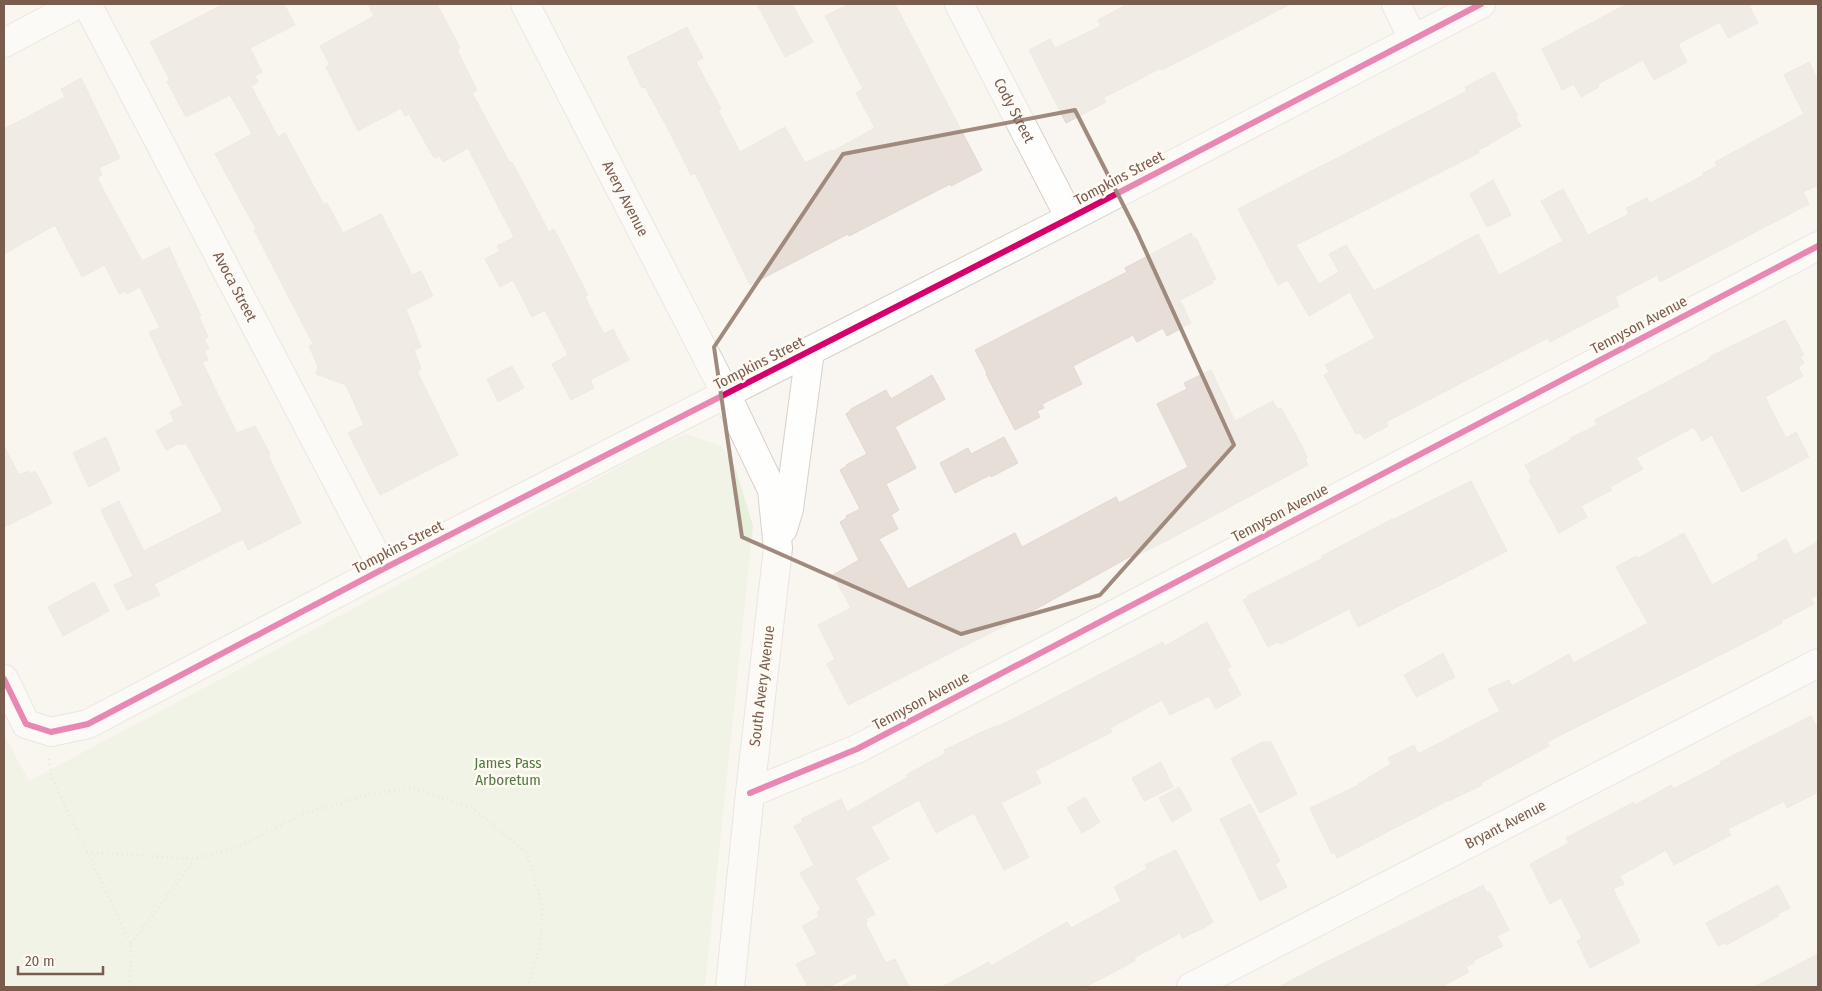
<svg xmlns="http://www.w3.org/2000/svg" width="1822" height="991" font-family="'Fira Sans Condensed',sans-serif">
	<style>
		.green { fill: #e7f0db }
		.building { fill: #e6ded7; stroke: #e2d8d2 }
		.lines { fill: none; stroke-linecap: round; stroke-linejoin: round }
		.minor-casing { stroke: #d7d1cb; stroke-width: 30 }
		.path { stroke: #dcd5d0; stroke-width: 3; stroke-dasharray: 1 4; stroke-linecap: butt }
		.minor { stroke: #fefefd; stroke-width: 28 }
		.cycleway-casing { stroke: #fffaf3; stroke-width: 9 }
		.cycleway { stroke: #d6006c; stroke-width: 6 }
		.marked { fill: none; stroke: #9f8a7d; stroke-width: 4; stroke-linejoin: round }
		.labels { text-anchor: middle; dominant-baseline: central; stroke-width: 5; stroke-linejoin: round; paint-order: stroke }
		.street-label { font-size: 15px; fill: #7a5c4d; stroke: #fffaf3 }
		.park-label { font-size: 15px; fill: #537a41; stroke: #fffaf3 }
	</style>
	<rect width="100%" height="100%" fill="#f9f5f0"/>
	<path class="green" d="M687 434 721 446 735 467 753 526 705 987H4V734L29 781 666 442Z"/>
	<g class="building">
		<path d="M224 4H284L295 25 250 48 262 72 255 76 258 82 251 86 278 137 285 133 324 205 327 203 343 233 381 214 412 275 421 271 433 296 406 309 421 347 414 350 421 369 417 371 458 455 380 495 348 433 364 425 346 385 316 374 318 367 309 346 313 344 254 230 256 229 215 154 252 134 230 95 186 117 167 82 170 80 150 42Z"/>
		<path d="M368 4H437L460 48 457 50 477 90 472 93 510 163 512 162 549 232 554 229 588 295 585 297 604 334 613 329 629 360 590 380 594 388 571 400 552 364 568 355 545 310 532 317 513 280 500 287 485 259 500 251 497 246 514 237 468 148 443 162 440 156 434 158 409 114 405 116 401 108 358 131 326 67 330 65 320 46 374 16Z"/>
		<path d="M757 4H792L813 42 785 57Z"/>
		<path d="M849 4H895L982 170 951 186 950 184 849 236 848 234 750 285 695 173 691 175 667 127 645 87 642 88 627 57 687 27 703 58 696 62 721 109 718 110 740 152 785 127 805 163 832 150 833 151 875 128 856 93 863 89 825 16Z"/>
		<path d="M1128 4H1291L1162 70 1161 68 1103 98 1106 102 1066 123 1029 50 1050 39 1055 48 1101 26 1098 20Z"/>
		<path d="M1627 4H1754L1749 6 1758 23 1728 38 1720 22 1678 44 1687 62 1654 80 1643 60 1598 84 1599 87 1581 97 1574 84 1562 90 1542 49Z"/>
		<path d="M1809 62 1818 81V185L1803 192 1809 204 1660 282 1657 275 1615 297 1619 306 1550 342 1548 338 1386 422 1388 426 1364 439 1360 433 1356 434 1324 375 1329 372 1325 365 1375 338 1350 292 1309 316 1288 280 1278 285 1238 209 1467 91 1465 87 1494 72 1518 116 1516 117 1521 126 1489 144V145L1478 150 1479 153 1296 245 1319 284 1339 272 1329 254 1346 245 1374 291 1478 234 1499 275 1563 241 1541 201 1563 189 1588 235 1629 214 1626 208 1647 198 1650 203 1704 175 1703 173 1717 166 1715 162 1804 114 1784 75Z"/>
		<path d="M81 78 120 158 99 168 102 175 97 178 142 261 169 247 201 316 199 317 208 337 204 339 209 349 204 351 208 360 202 362 237 433 255 426 270 454 268 455 301 523 248 550 243 539 154 584 160 595 127 610 114 585 133 576 101 510 119 501 144 551 223 511 186 443 181 445 180 443 166 450 156 431 174 421 170 412 183 405 149 332 160 328 140 287 126 294 125 291 119 294 105 265 82 277 55 225 4 254V129L65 97 61 89Z"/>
		<path d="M1493 180 1511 215 1487 227 1470 194Z"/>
		<path d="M1191 233 1194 239 1196 238 1216 279 1212 280 1213 283 1180 300 1191 323 1167 336 1163 328 1137 342 1133 335 1073 366 1082 384 1042 404 1044 408 1037 411 1040 417 1015 430 986 374 987 373 975 350 1127 272 1125 268Z"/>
		<path d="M1785 320 1804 355 1800 356 1804 363 1798 367 1803 376 1765 397 1786 438 1796 432 1809 457 1742 492 1712 435 1702 441 1694 427 1636 458 1643 469 1610 487 1612 490 1581 506 1587 517 1559 533 1529 480 1532 478 1525 465 1571 440 1570 438 1597 425 1595 420 1710 359 1709 357Z"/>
		<path d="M512 366 524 388 498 402 487 379Z"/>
		<path d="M1211 370 1235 421 1273 401 1278 410 1281 408 1303 448 1307 458 1305 459 1308 465 1168 540 1132 558 1131 556 1018 619 848 705 827 664 835 659 818 625 851 608 833 575 859 560 840 522 847 518 846 516 860 509 840 470 847 466 846 465 867 454 846 414 851 410V409L886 390 891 399 932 375 945 399 895 427 916 468 886 484 899 510 891 515 898 529 879 539 908 589 1015 533 1022 547 1116 497 1119 503 1188 467 1157 404 1187 389 1184 383Z"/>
		<path d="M106 437 120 470 89 487 73 453Z"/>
		<path d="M1004 437 1018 463 991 477 990 475 955 493 940 463 968 448 971 454Z"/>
		<path d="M4 446 19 475 28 471 30 474 35 471 52 503 4 527Z"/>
		<path d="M1471 481 1507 551 1358 627 1349 609 1281 644 1278 642 1268 647 1243 600 1248 598 1247 596 1323 558 1322 556 1392 519V520Z"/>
		<path d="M1684 533 1712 585 1759 559 1757 555 1786 539 1794 555 1818 542V594L1811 598 1814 604 1781 621 1782 623 1752 639 1547 742 1549 746 1481 783 1482 785 1449 801V800L1337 858 1334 852 1332 854 1310 808 1359 785 1358 784 1391 764 1388 758 1414 745 1418 754 1500 711 1488 689 1509 680 1512 686 1569 654 1573 663 1648 623 1616 567 1636 556 1638 558Z"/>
		<path d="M94 582 109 611 63 636 48 607Z"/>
		<path d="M1207 622 1231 667 1227 669 1241 695 1216 709 1209 696 1170 715 1162 700 1110 728 1112 732 1035 771 1041 783 1001 803 1029 857 1004 870 974 813 936 833 919 800 871 827 889 859 855 878 875 914 865 919 867 922 865 923 886 963 895 959 909 987H840L858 978 855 973 829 987H808L796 964 817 954 802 926 819 917 817 912 821 910 800 873 814 865 794 826 803 822 801 819 841 799 847 812 908 777 906 775 946 753 944 750 995 726 996 727 1007 722 1163 642 1165 646Z"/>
		<path d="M1443 653 1455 677 1416 697 1404 675Z"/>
		<path d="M1811 716 1818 730V792L1787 808 1784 801 1728 829 1731 835 1674 865 1666 850 1620 876 1624 884 1613 889 1640 942 1590 968 1577 941 1582 938 1561 898 1550 904 1530 864 1569 843 1566 838 1634 802 1635 805 1671 785 1673 789 1721 764 1720 762Z"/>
		<path d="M1262 742H1271L1297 794 1260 813 1231 759Z"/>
		<path d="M1161 762 1173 787 1144 801 1132 778Z"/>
		<path d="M1179 787 1192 810 1172 822 1159 798Z"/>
		<path d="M1085 797 1100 822 1082 833 1067 808Z"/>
		<path d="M1250 804 1280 861 1275 864 1287 887 1260 901 1220 819Z"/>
		<path d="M1176 850 1213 922 1204 928 1182 938 1180 933 1134 958 1135 961 1085 987H942L989 962 991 966 1067 922 1071 928 1121 901 1114 887 1147 869 1145 865Z"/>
		<path d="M1483 885 1487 893 1489 891 1509 930 1497 936 1503 946 1473 961 1474 963 1466 967 1469 972 1441 987H1279L1320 965Z"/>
		<path d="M1778 885 1790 908 1778 914 1779 916 1726 945 1725 942 1718 946 1706 923Z"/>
		<path d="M1818 954V987H1754Z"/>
	</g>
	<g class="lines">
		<g class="minor-casing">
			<g id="minor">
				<path id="s1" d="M87 4 383 569"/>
				<path id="s2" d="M525 4 726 394 772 490 778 548 750 793 730 987"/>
				<path id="s3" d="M959 4 1070 218"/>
				<path d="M1396 4 1413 39"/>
				<path d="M4 43 78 4"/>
				<path d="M783 529 789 509 810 351"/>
				<path d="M4 679 26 724 51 732 88 724 383 569 1070 218 1481 4"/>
				<path d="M750 793 857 749 1818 246"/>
				<path id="s4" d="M1191 987 1818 663"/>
			</g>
		</g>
		<g class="path">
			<path d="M49 759 51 776 131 944 130 987"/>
			<path d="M87 852 194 859 238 847 303 814 370 794 414 788 473 809 526 852 542 903 541 941 528 987"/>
			<path d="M131 944 194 860"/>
		</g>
		<use href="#minor" class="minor"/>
		<g class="cycleway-casing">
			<g id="cycleway">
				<path d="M4 679 26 724 51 732 88 724 383 569 1070 218 1481 4"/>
				<path d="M750 793 857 749 1818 246"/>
			</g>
		</g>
		<use href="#cycleway" class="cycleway"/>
	</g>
	<path d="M0 0H1822V991H0ZM1075 110 1137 232 1234 445 1100 595 961 634 742 537 714 347 843 154Z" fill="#f9f5f0" fill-opacity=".55" fill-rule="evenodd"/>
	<path class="marked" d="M1075 110 1137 232 1234 445 1100 595 961 634 742 537 714 347 843 154Z"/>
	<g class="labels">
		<g class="street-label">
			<text stroke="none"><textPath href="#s3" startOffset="120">Cody Street</textPath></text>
			<text transform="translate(1119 178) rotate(-28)">Tompkins Street</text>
			<text stroke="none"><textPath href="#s2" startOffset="219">Avery Avenue</textPath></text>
			<text stroke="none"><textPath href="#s1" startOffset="319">Avoca Street</textPath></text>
			<text transform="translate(1639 325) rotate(-28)">Tennyson Avenue</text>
			<text transform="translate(759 363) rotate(-27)">Tompkins Street</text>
			<text transform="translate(1280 513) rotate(-28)">Tennyson Avenue</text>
			<text transform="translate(398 547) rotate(-27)">Tompkins Street</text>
			<text transform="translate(762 686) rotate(-83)">South Avery Avenue</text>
			<text transform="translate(921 701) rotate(-28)">Tennyson Avenue</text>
			<text stroke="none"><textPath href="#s4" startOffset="354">Bryant Avenue</textPath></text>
		</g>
		<g class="park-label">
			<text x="508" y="763">James Pass<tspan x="508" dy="17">Arboretum</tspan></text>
		</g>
	</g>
	<rect width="1822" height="991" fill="none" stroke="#7a5c4d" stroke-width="10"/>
	<path d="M18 966v8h85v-8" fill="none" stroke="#7a5c4d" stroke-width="2.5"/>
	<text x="25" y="966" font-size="15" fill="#7a5c4d" stroke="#fffaf3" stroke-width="4" paint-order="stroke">20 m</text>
</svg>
